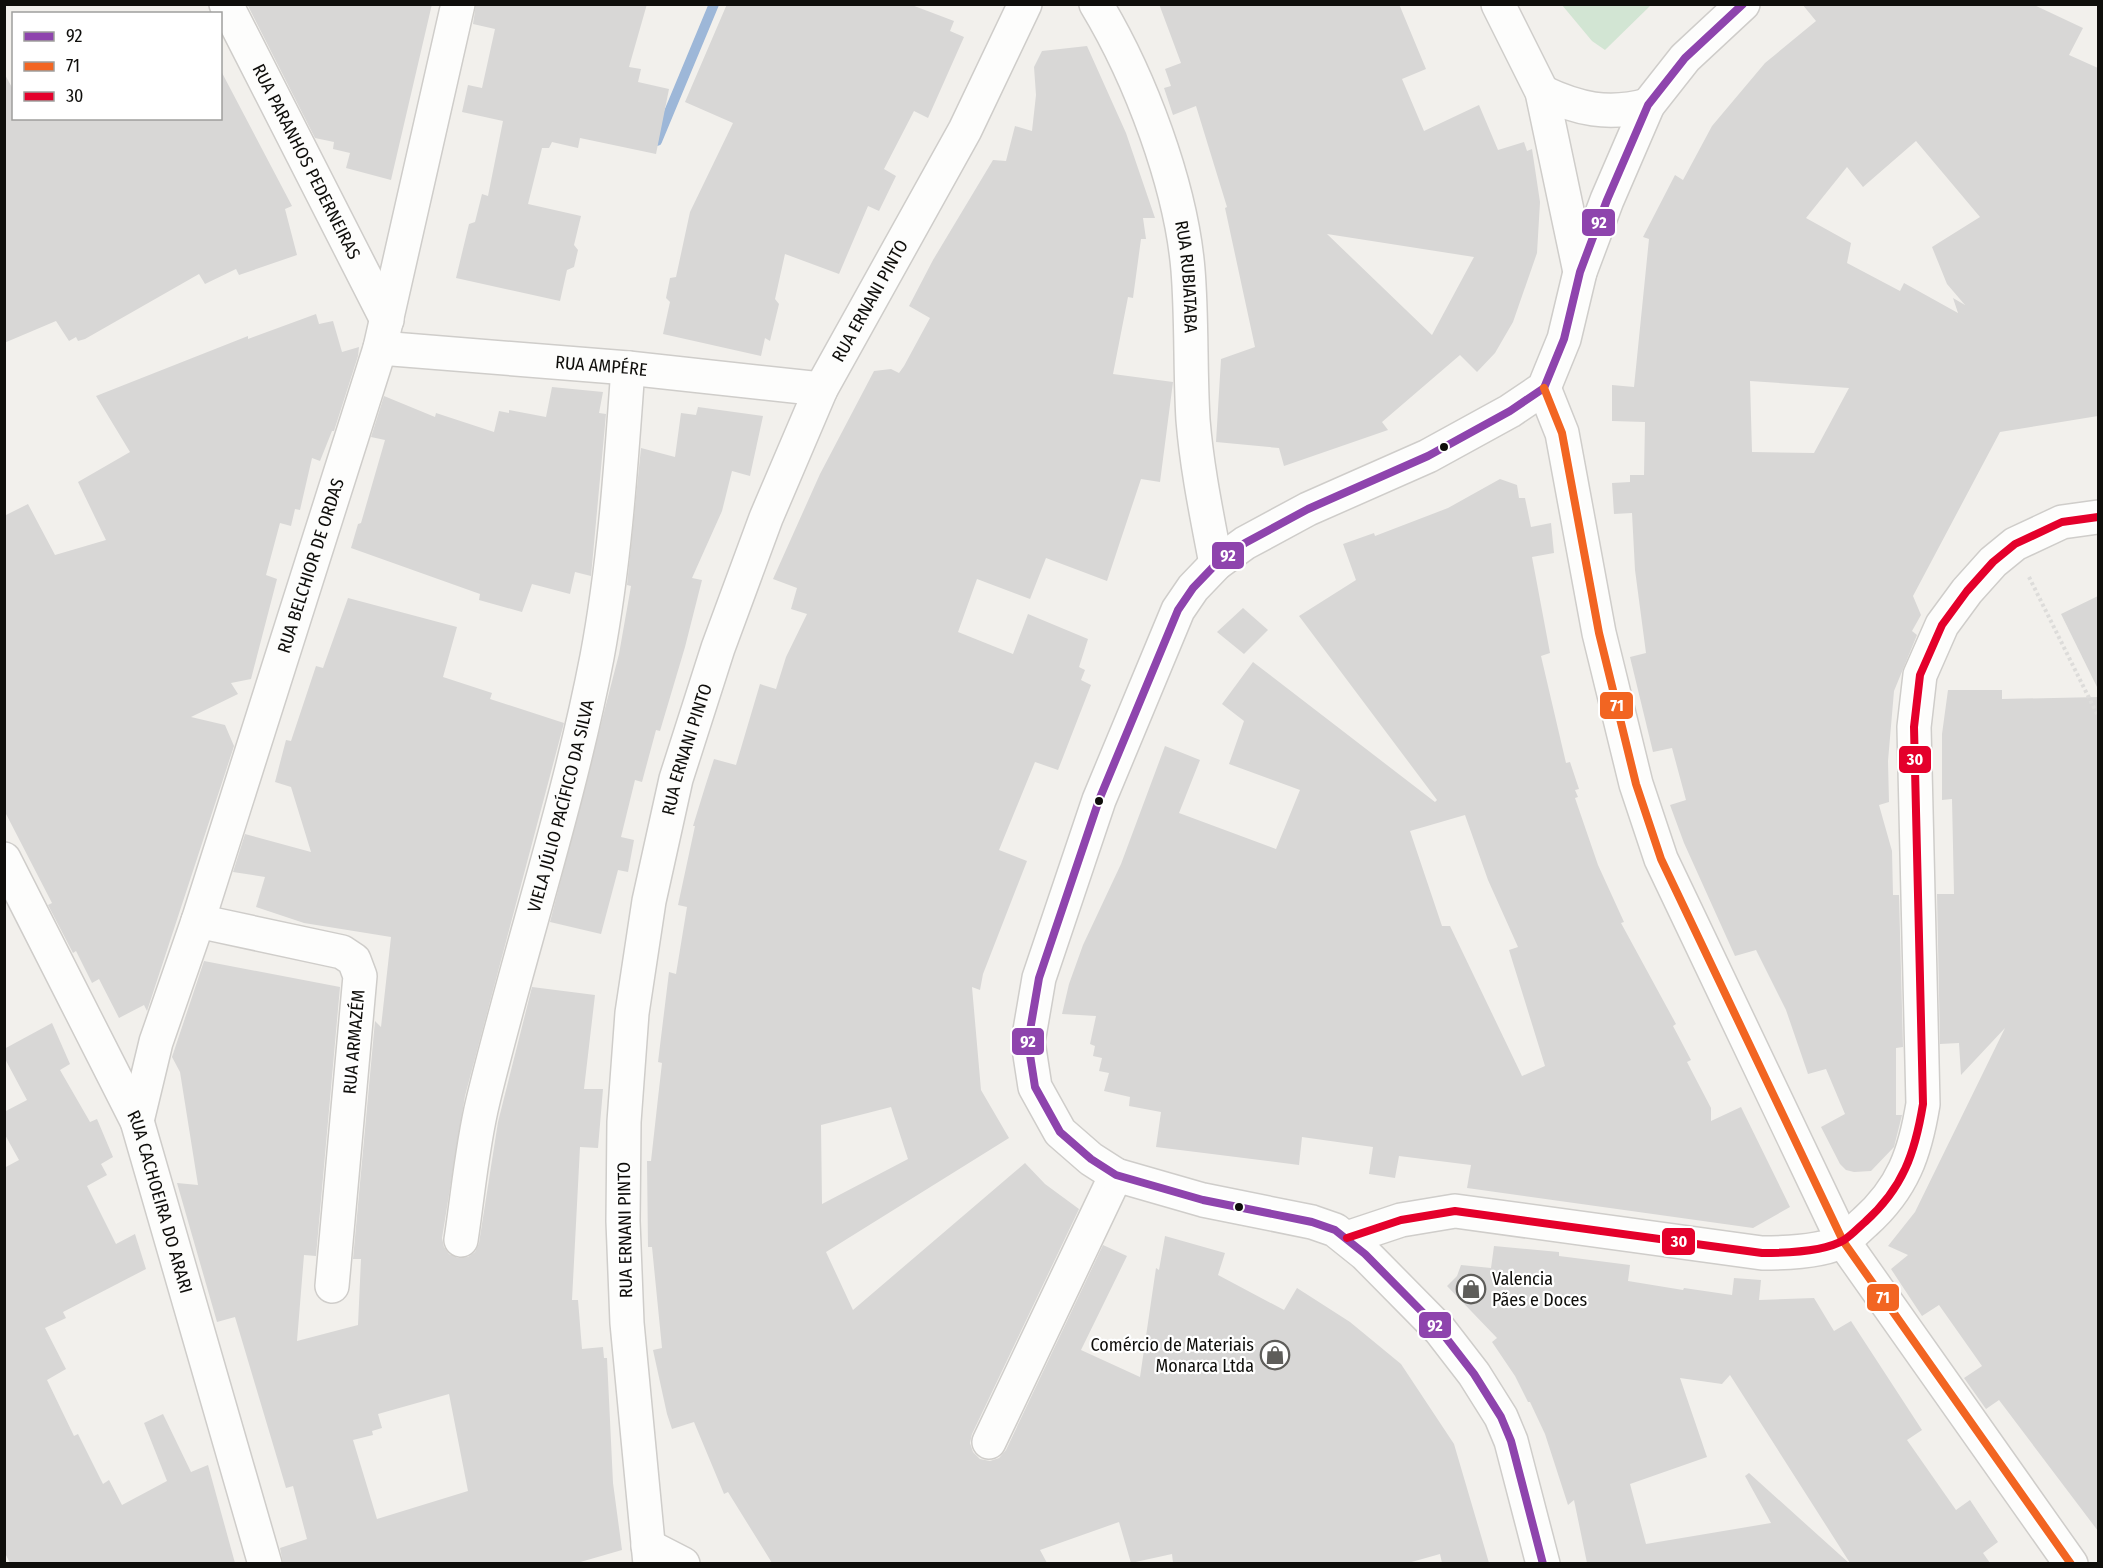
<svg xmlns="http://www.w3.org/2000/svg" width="2103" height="1568" font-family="'Fira Sans Condensed',sans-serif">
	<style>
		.green { fill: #d2e5d3 }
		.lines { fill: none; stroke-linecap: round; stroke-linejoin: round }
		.stream { stroke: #9db7d8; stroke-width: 10 }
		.building { fill: #d8d7d6; fill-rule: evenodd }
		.minor-casing { stroke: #cfcdca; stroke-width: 36 }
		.path { stroke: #dddcda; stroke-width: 4; stroke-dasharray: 3 3; stroke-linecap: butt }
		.minor { stroke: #fdfdfc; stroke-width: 33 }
		.bus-1-casing { stroke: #fff; stroke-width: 12 }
		.bus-2-casing { stroke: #fff; stroke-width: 12 }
		.bus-3-casing { stroke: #fff; stroke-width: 12 }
		.bus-1 { stroke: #8e44ad; stroke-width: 8 }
		.bus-2 { stroke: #f26522; stroke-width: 8 }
		.bus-3 { stroke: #e4002b; stroke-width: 8 }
		.bus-dot { fill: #0f0e0b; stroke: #fff; stroke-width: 2 }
		.labels { text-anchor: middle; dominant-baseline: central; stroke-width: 4.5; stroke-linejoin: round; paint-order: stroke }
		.street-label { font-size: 18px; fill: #0f0e0b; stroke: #fff }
		.poi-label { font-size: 18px; fill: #0f0e0b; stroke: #fff; text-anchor: start }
		.line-badge { stroke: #fff; stroke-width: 2 }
		.badge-label { font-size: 16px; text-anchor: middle; font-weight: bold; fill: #fff }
	</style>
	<rect width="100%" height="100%" fill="#f2f0ec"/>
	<path class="green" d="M1562 5H1651L1605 50 1592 41Z"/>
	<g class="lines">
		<path class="stream" d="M657 141 714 4"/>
	</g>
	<g class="building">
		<path d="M247 4H432L391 180 346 168 350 153 333 149 334 142 315 138Z"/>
		<path d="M476 4H647L629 67 641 69 638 82 669 89 656 154 580 138 578 148 552 142 549 148H542L528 204 581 216 574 245 578 250 574 267 567 270 560 301 456 278 469 224 475 222 482 194 488 196 503 121 462 112 468 85 482 88 495 29 473 24Z"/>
		<path d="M727 4H909L954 21 950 31 964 37 928 118 914 111 884 169 896 176 879 211 868 206 839 274 785 254 775 299 779 304 770 341 765 338 761 356 663 334 670 302 666 298 670 278 676 277 690 212 733 123 685 102Z"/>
		<path d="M1159 4H1399L1426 69 1402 79 1424 131 1479 105 1498 150 1524 142 1527 151 1532 149 1540 202 1537 253 1513 322 1495 353 1477 372 1460 355 1382 422 1388 430 1284 466 1279 448 1216 442 1221 359 1255 347 1225 208 1227 207 1196 106 1173 115 1164 88 1171 86 1165 69 1181 63ZM1327 234 1474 257 1432 335Z"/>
		<path d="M1802 4H2032L2083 28 2069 55 2098 68V416L2000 432 1913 596 1921 615 1912 631 1917 635 1894 691 1888 761 1889 802 1879 805 1892 851 1893 895H1899L1903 1047 1896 1048V1115H1902L1894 1147 1871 1171 1854 1172 1846 1170 1840 1164 1821 1127 1845 1114 1826 1069 1808 1074 1786 1010 1756 950 1735 956 1684 843 1670 805 1686 800 1672 748 1653 752 1630 657 1646 653 1635 570 1632 513 1614 514 1612 483 1630 482V475H1644L1645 422 1612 421V385L1634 387 1649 239 1643 237 1675 175 1683 180 1712 126 1765 63 1816 21ZM1916 141 1980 217 1932 247 1947 284 1965 305 1953 298 1958 313 1904 283 1900 291 1847 263 1851 243 1806 218 1847 167 1863 187ZM1750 381 1849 388 1814 453 1752 452Z"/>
		<path d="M1087 46 1126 133 1155 218H1143L1146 239H1141L1133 298 1128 297 1113 374 1173 382 1160 482 1141 479 1107 581 1046 558 1030 599 977 579 958 632 1013 654 1028 614 1088 639 1079 667 1085 670 1081 680 1091 685 1058 770 1035 762 999 850 1027 861 983 974 980 990 972 987 981 1090 1009 1138 826 1252 853 1310 1025 1163 1045 1184 1079 1209 972 1434 970 1443 973 1452 980 1459 990 1461 999 1458 1006 1450 1103 1245 1127 1256 1081 1350 1140 1377 1156 1268 1159 1270 1165 1236 1225 1253 1218 1275 1284 1310 1297 1288 1350 1322 1401 1364 1454 1444 1489 1563H1442L1440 1554 1408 1563H1173L1172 1554 1131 1563 1119 1522 1040 1550 1047 1563H772L728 1492 724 1494 694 1422 672 1429 667 1414 653 1350 662 1348 652 1247H648L647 1161H651L658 1098 662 1063 658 1062 669 972 676 974 687 907 678 905 695 826H693L705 787 714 759 736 765 760 684 776 689 786 657 807 614 791 609 797 588 773 579 820 474 874 371 891 369 899 373 904 366 930 318 909 306 933 260 993 160 1006 161 1015 126 1032 131 1036 95 1034 67 1042 51ZM891 1107 908 1159 822 1204 821 1125Z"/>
		<path d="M220 69 292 206 285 209 297 255 239 275 236 269 205 284 199 274 85 339 78 341 76 337 69 341 56 321 4 343V73L14 91V118H220Z"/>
		<path d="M316 314 319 324 333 321 342 352 359 347 358 356 334 431H332L320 461 312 458 300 510 295 509 291 526 280 523 266 575 277 579 251 679 231 683 238 694 191 717 225 725 234 746 147 1011 144 1005 119 1018 99 979 92 983 76 951 73 953 48 905 52 903 4 810V516L28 504 55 555 106 540 78 482 130 452 96 396 248 336V339Z"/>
		<path d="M552 387 603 392 599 413 606 414 591 576 575 572 570 594 532 584 522 612 479 600 480 594 351 548 358 524 361 523 385 440 371 437 384 396 435 417 436 413 494 432 499 411 509 413V410L546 417Z"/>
		<path d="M698 407 763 416 750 476 732 471 722 511 692 578 702 580 685 647 660 731 656 730 642 782 635 780 621 837 634 840 628 872 618 870 601 934 550 922 619 654 631 586 627 585 641 448 675 457 681 413 696 415Z"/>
		<path d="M1500 479 1517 485 1519 498H1525L1531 527 1551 523 1554 553 1532 557 1550 653 1541 656 1566 763 1570 762 1579 789 1575 790 1578 797 1575 798 1598 865 1624 922 1621 923 1676 1024 1673 1026 1691 1060 1687 1062 1711 1108V1121L1741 1107 1790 1207 1753 1228 1467 1188 1471 1165 1399 1156 1395 1178 1369 1174 1373 1147 1302 1137 1299 1165 1156 1147 1161 1112 1129 1106 1130 1097 1104 1091 1109 1073 1099 1071 1102 1058 1093 1056 1095 1046 1090 1044 1096 1016 1062 1014 1069 984 1083 945 1121 864 1165 746 1200 760 1179 813 1276 849 1300 790 1229 764 1244 721 1222 704 1253 662 1435 802 1437 800 1299 616 1356 580 1343 544 1374 533 1375 536 1448 508ZM1465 815 1488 880 1518 947 1509 950 1545 1066 1522 1076 1450 926H1442L1410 831Z"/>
		<path d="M2098 596V689L2061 614Z"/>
		<path d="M348 598 457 627 443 677 492 693 490 699 564 723 465 1096 442 1238 444 1247 449 1254 458 1258 468 1257 475 1252 479 1243 498 1122 532 987 595 995 584 1089H603L598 1148 580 1147 572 1300H578L582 1349 603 1347 604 1358H607L613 1483 622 1550 577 1563H283L280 1548 307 1539 293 1486 286 1488 235 1317 217 1322 177 1183 198 1185 180 1072 172 1057 204 961 340 987 316 1256 304 1255 297 1341 358 1325 361 1259H353L375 1021 381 1027 391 937 304 923 256 907 265 877 233 872 245 834 311 852 291 787 275 782 286 740 291 741 316 666 323 668ZM449 1394 468 1491 377 1519 353 1440 373 1435 372 1431 382 1428 378 1414Z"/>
		<path d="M1243 608 1268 630 1244 654 1217 632Z"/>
		<path d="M1948 690H2002V699L2098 697V1531L1999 1400 1986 1409 1964 1378 1982 1366 1939 1305 1922 1316 1891 1269 1908 1255 1888 1246 1915 1212 2005 1028 1961 1075 1959 1043 1940 1044 1937 894H1954L1952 799 1942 800V734Z"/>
		<path d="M52 1023 70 1064 60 1070 90 1122 97 1119 113 1157 101 1164 107 1175 87 1186 116 1244 135 1234 146 1269 63 1312 66 1318 45 1328 66 1369 47 1380 74 1436 78 1434 103 1484 109 1480 122 1505 167 1481 144 1423 163 1414 191 1472 208 1465 235 1563H10L4 1551V1168L19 1160 4 1133V1112L27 1100 4 1057V1049Z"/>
		<path d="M1494 1246 1559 1252V1256L1630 1265 1628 1281 1683 1290 1684 1288 1732 1295 1734 1278 1761 1280 1759 1300 1814 1298 1834 1331 1851 1321 1922 1430 1907 1440 1956 1510 1970 1500 1998 1542 1983 1553 1990 1563H1850L1730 1375 1722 1384 1680 1378 1707 1457 1630 1484 1646 1544 1771 1523 1745 1476 1749 1473 1849 1563H1587L1574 1500 1568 1505 1545 1434 1530 1402H1528L1515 1376 1492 1342 1497 1338 1447 1286 1457 1276 1461 1265 1491 1268Z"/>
	</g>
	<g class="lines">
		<g class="minor-casing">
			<g id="minor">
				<path id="s1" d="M226 4 387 320"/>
				<path id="s2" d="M1096 4C1140 77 1181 185 1188 270 1192 319 1190 370 1193 420 1197 469 1207 516 1216 564"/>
				<path d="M1498 4 1542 92 1580 272"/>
				<path d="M1542 92C1578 109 1608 116 1648 105"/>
				<path id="s3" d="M380 348 628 368 821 389"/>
				<path d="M1544 388 1562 433 1599 633 1636 784 1661 859 1843 1241 2071 1564"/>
				<path id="s4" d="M4 859 137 1121 265 1564"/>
				<path d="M198 921 342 952 354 960 360 976 332 1286"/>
				<path id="s5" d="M137 1121 156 1042 198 921 380 348 458 4"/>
				<path d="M1347 1238 1401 1220 1455 1211 1762 1253C1785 1253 1824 1252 1844 1240 1852 1235 1859 1227 1865 1222 1903 1188 1915 1153 1923 1104L1914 727 1920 675 1942 625 1967 591 1993 562 2015 544 2062 522 2098 517"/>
				<path id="s6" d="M461 1240C468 1194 472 1146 483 1101 519 952 568 807 597 657 615 561 621 465 628 368"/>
				<path d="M989 1442 1116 1175"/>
				<path d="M648 1546 683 1564"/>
				<path id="s7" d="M650 1564 627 1323 623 1221 624 1122 632 1013 649 901 676 779 718 648 766 518 821 389 965 130 1025 4"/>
				<path d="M1543 1564 1511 1441 1501 1417 1474 1374 1440 1330 1365 1254 1335 1230 1312 1222 1203 1200 1116 1175 1091 1159 1060 1132 1035 1087 1028 1042 1039 978 1099 800 1178 610 1193 588 1216 564 1245 543 1308 509 1428 456 1510 411 1544 388 1564 339 1580 272 1607 200 1648 105 1685 58 1743 4"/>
			</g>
		</g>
		<path class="path" d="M2029 577 2098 716"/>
		<use href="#minor" class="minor"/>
		<g class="bus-1-casing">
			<path id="bus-1" d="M1543 1564 1511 1441 1501 1417 1474 1374 1440 1330 1365 1254 1335 1230 1312 1222 1203 1200 1116 1175 1091 1159 1060 1132 1035 1087 1028 1042 1039 978 1099 800 1178 610 1193 588 1216 564 1245 543 1308 509 1428 456 1510 411 1544 388 1564 339 1580 272 1607 200 1648 105 1685 58 1743 4"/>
		</g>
		<g class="bus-2-casing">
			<path id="bus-2" d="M1544 388 1562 433 1599 633 1636 784 1661 859 1843 1241 2071 1564"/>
		</g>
		<g class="bus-3-casing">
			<path id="bus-3" d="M1347 1238 1401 1220 1455 1211 1762 1253C1785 1253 1824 1252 1844 1240 1852 1235 1859 1227 1865 1222 1903 1188 1915 1153 1923 1104L1914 727 1920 675 1942 625 1967 591 1993 562 2015 544 2062 522 2098 517"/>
		</g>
		<use href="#bus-1" class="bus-1"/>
		<use href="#bus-2" class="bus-2"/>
		<use href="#bus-3" class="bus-3"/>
	</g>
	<defs>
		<g id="shop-ring" transform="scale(1.5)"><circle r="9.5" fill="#fff" stroke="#5e5d5a" stroke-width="1.5"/><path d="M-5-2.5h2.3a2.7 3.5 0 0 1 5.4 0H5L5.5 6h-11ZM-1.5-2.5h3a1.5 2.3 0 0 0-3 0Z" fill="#5e5d5a"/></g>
	</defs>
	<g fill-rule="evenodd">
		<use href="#shop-ring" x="1471" y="1289"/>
		<use href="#shop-ring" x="1275" y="1355"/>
	</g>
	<g class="bus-dot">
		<circle cx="1444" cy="447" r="5"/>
		<circle cx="1099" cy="801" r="5"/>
		<circle cx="1239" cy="1207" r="5"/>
	</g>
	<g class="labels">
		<g class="street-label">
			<text stroke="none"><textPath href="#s1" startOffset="177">RUA PARANHOS PEDERNEIRAS</textPath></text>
			<text stroke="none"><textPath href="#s2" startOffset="290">RUA RUBIATABA</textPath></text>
			<text stroke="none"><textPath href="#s7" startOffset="1308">RUA ERNANI PINTO</textPath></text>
			<text stroke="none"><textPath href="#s3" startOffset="222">RUA AMPÉRE</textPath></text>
			<text stroke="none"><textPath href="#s5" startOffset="582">RUA BELCHIOR DE ORDAS</textPath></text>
			<text stroke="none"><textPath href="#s7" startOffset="822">RUA ERNANI PINTO</textPath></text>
			<text stroke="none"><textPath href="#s6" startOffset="446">VIELA JÚLIO PACÍFICO DA SILVA</textPath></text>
			<text transform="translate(354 1042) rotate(-85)">RUA ARMAZÉM</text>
			<text stroke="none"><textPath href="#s4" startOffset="378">RUA CACHOEIRA DO ARARI</textPath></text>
			<text transform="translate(625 1230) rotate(-91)">RUA ERNANI PINTO</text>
		</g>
		<g class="poi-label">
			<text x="1492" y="1279">Valencia<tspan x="1492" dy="21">Pães e Doces</tspan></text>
			<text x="1254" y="1345" text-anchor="end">Comércio de Materiais<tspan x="1254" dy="21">Monarca Ltda</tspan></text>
		</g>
	</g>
	<g class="line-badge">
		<rect x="1581" y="208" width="35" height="29" rx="6" fill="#8e44ad"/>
		<rect x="1211" y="541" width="34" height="29" rx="6" fill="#8e44ad"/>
		<rect x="1599" y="691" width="35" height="29" rx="6" fill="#f26522"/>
		<rect x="1898" y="745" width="34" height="29" rx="6" fill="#e4002b"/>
		<rect x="1011" y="1027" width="34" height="29" rx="6" fill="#8e44ad"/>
		<rect x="1661" y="1227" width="35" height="29" rx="6" fill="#e4002b"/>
		<rect x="1866" y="1283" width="34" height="29" rx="6" fill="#f26522"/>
		<rect x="1418" y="1311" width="34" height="28" rx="6" fill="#8e44ad"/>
	</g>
	<g class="badge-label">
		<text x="1599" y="228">92</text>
		<text x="1228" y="561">92</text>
		<text x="1617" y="711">71</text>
		<text x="1915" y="765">30</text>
		<text x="1028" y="1047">92</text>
		<text x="1679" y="1247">30</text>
		<text x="1883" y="1303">71</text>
		<text x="1435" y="1331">92</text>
	</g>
	<rect width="2103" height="1568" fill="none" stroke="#0f0e0b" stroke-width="12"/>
	<rect x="12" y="12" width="210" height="108" fill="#ffffff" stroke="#9f9f9d" stroke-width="1.5"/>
	<rect x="24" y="32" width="30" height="9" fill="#8e44ad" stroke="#9f9f9d" stroke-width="1.5"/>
	<text x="66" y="42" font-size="18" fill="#0f0e0b">92</text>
	<rect x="24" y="62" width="30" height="9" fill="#f26522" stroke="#9f9f9d" stroke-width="1.5"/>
	<text x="66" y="72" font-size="18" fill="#0f0e0b">71</text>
	<rect x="24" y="92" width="30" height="9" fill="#e4002b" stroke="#9f9f9d" stroke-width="1.5"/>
	<text x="66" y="102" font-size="18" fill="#0f0e0b">30</text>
</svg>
